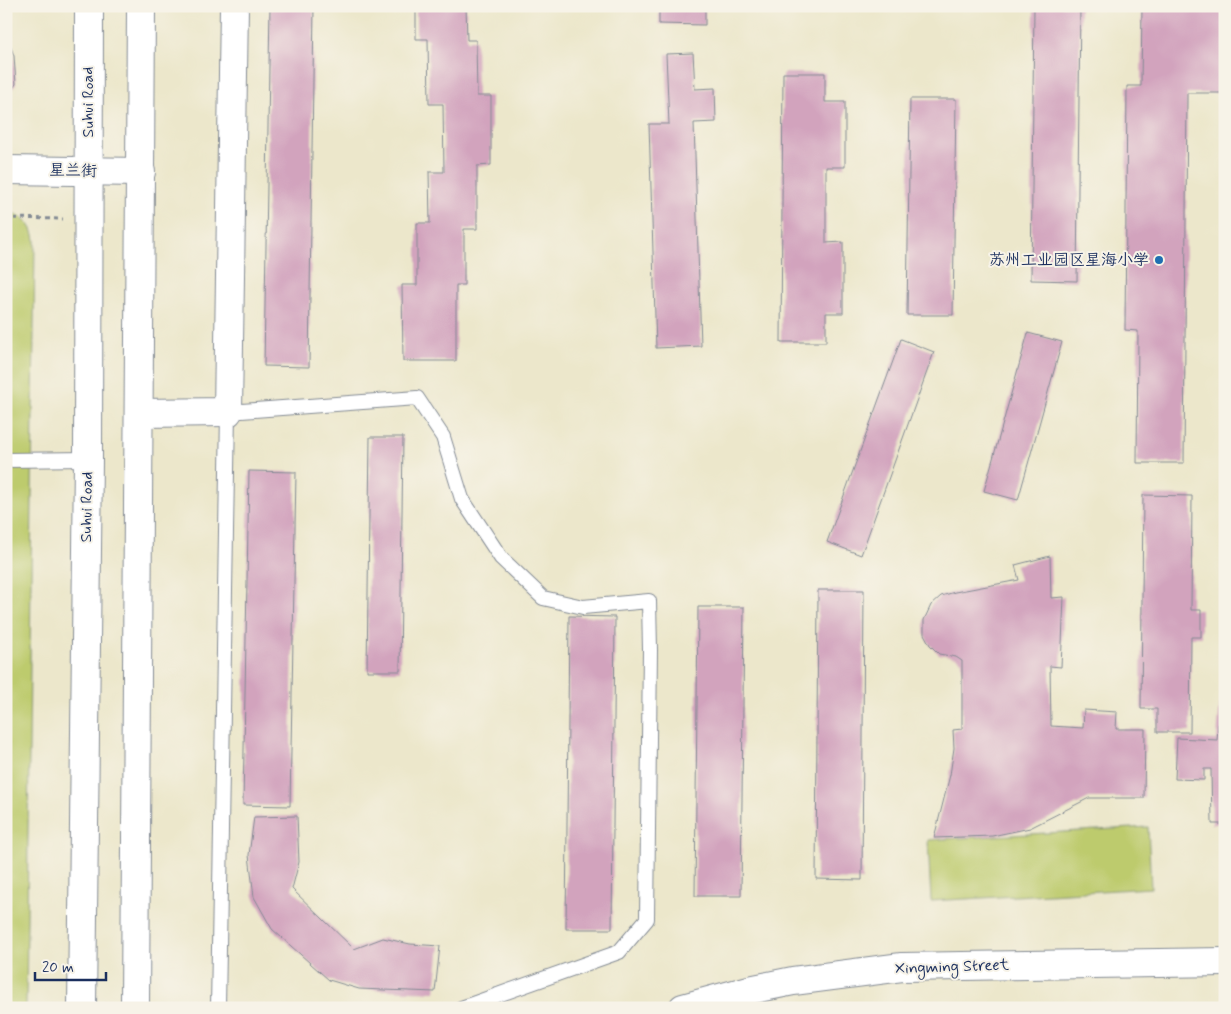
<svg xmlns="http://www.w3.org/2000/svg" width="1231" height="1014" font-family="Mynerve,'LXGW WenKai TC',sans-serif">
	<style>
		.green { fill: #bdcb6d; stroke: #6c7d66 }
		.building { fill: #d2a3bd }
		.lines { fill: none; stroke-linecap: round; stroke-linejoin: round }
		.lane-casing { stroke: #848b94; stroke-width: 16 }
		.street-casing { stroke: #848b94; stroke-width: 30 }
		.secondary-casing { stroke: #848b94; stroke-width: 30 }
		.primary-casing { stroke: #848b94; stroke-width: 30 }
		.path { stroke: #848b94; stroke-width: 3; stroke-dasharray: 4 4; stroke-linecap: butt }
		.lane { stroke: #fff; stroke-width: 14 }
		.street { stroke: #fff; stroke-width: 28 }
		.secondary { stroke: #fff; stroke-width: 28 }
		.primary { stroke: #fff; stroke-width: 28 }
		.poi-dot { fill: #1f6fb2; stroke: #f7f3e8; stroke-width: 2 }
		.labels { text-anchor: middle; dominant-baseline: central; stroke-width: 4; stroke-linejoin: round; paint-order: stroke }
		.street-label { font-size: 16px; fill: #1b2f5e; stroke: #f7f3e8 }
		.poi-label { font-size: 16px; fill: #1b2f5e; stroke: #f7f3e8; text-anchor: end }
	</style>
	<rect width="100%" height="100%" fill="#f7f3e8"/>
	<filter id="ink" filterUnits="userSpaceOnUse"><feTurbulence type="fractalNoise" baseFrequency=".02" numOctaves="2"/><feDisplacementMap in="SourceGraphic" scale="10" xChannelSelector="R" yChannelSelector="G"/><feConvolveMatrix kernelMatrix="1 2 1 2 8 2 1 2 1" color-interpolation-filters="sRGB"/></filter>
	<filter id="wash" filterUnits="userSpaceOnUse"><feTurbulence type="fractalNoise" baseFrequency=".0096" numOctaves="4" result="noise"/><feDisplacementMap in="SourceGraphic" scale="20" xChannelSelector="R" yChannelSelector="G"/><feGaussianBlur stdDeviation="1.12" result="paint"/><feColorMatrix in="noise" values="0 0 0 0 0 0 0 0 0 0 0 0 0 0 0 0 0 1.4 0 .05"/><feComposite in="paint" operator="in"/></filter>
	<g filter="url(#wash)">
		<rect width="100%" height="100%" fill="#ece7cb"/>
		<g class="green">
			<path d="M6 211C22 215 33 223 35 240L26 1008H6Z"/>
			<path d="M1148 827 1151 888 931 901 928 840Z"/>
		</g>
		<g id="blocks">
			<g class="building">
				<path d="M270 6H314L309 367 264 366Z"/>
				<path d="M416 6H466L467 40H476L477 96H491V165L477 166V229H464V285H456V361H403L402 285H417V223H430L429 172H444L443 104H429L428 39H416Z"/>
				<path d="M659 6H705V25L659 24Z"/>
				<path d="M1034 6H1080L1077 281 1031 280Z"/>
				<path d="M1142 6H1225V93H1187L1184 463H1137L1138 331 1125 330 1127 86H1141Z"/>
				<path d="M6 33 14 56 16 84 9 93 6 95Z"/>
				<path d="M693 53 695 89 715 88 716 122 694 123 701 346 656 348 649 124H669L666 54Z"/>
				<path d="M783 73H825V102H845V167H826V243L843 242V313H826V342H781Z"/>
				<path d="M910 99H956L953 315H907Z"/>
				<path d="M1028 333 1062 342 1018 500 984 491Z"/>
				<path d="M901 339 934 352 861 555 827 542Z"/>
				<path d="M370 437H403L400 671H367Z"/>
				<path d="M249 471 296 472 290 806 243 805Z"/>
				<path d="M1143 495 1192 496 1191 610H1201V637H1191L1190 732H1157V709H1141Z"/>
				<path d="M1050 556 1051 598 1064 597 1061 667 1050 666 1051 726 1083 728 1084 710 1117 712 1116 729H1145L1144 798H1089L1030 828 992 836 934 838 950 775 954 748 953 730 962 729V661L956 657 939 654 930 645 924 634V620L931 605 941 596 955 592 1019 580 1015 565Z"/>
				<path d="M818 590H864L862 880 816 879Z"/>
				<path d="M698 607H744L741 896H695Z"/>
				<path d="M569 616 615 617 612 929H566Z"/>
				<path d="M1225 697V824H1212L1211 769H1204V780L1175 779 1177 738 1217 740 1219 713 1220 704Z"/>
				<path d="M297 816 299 862 292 889 354 949 383 938 410 944 440 946 435 992 359 989 329 980 272 929 254 897 249 855 254 817Z"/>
			</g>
		</g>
	</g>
	<g filter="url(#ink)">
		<use href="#blocks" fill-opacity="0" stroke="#848b94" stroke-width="1"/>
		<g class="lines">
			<g class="lane-casing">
				<g id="lane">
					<path d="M6 460 88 459"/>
					<path d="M218 1008 228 412 417 398 443 437 462 499 501 558 543 598 583 607 649 601 650 650 647 919 619 952 461 1008"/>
				</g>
			</g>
			<g class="street-casing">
				<path id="street" d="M139 413 228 412 234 6"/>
			</g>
			<g class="secondary-casing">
				<path id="secondary" d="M6 170 141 172"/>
			</g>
			<g class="primary-casing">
				<g id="primary">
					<path d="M82 1008 88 459 89 6"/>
					<path d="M135 1008 141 6"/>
					<path d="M683 1008 749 990 793 981 902 967 1225 962"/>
				</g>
			</g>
			<path class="path" d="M6 218 63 219"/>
			<use href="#lane" class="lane"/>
			<use href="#street" class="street"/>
			<use href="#secondary" class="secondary"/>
			<use href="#primary" class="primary"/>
		</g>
	</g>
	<circle class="poi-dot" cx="1159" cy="260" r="5"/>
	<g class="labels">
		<g class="street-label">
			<text transform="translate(88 102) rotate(-90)">Suhui Road</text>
			<text transform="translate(73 171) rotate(1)">星兰街</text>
			<text transform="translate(87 507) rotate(-89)">Suhui Road</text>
			<text transform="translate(952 967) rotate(-2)">Xingming Street</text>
		</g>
		<g class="poi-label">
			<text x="1149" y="260">苏州工业园区星海小学</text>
		</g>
	</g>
	<rect width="1231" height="1014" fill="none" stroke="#f7f3e8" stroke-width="25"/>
	<path d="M35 972v8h71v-8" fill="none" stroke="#1b2f5e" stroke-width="2.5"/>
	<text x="42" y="972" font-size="15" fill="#1b2f5e" stroke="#f7f3e8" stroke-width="4" paint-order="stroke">20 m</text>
</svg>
